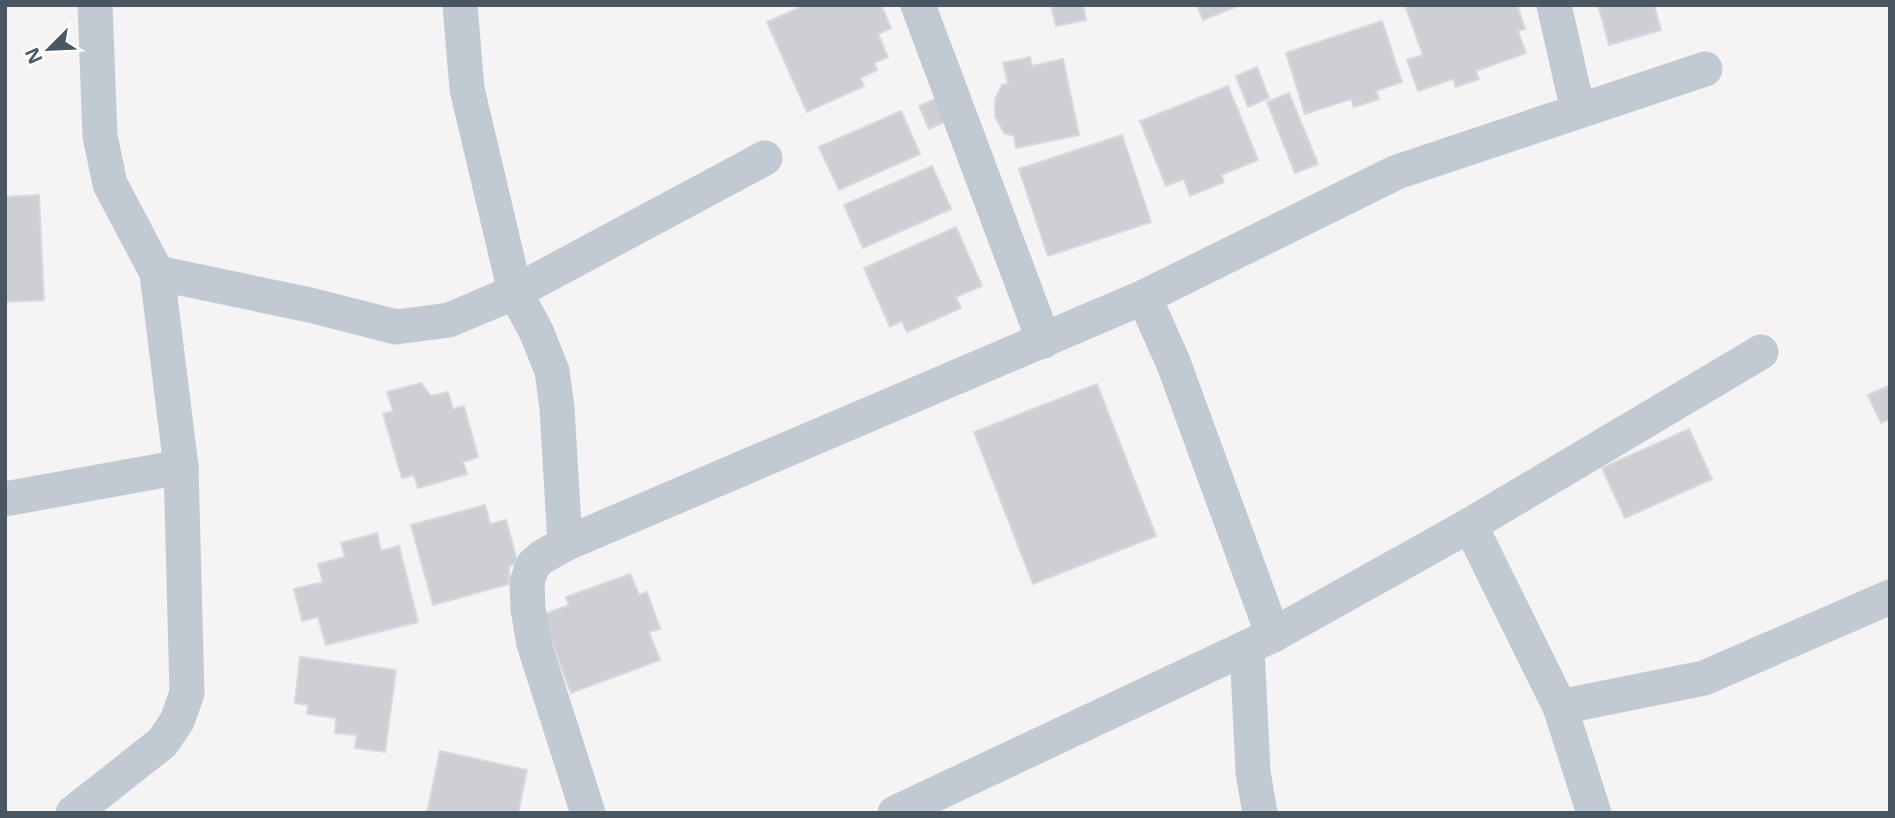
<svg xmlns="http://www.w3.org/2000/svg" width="1895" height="818" font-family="'Noto Sans',sans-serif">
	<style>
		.building { fill: #cdcfd5; stroke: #d7d9de; stroke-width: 2 }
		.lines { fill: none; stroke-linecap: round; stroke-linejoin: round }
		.street { stroke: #c1cad2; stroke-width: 35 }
	</style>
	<rect width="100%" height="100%" fill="#f5f3f3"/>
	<g class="building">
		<path d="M798 5H881L891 28 878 34 888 57 874 63 877 70 860 78 864 86 807 112 767 22 799 8Z"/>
		<path d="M1051 5H1083L1086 20 1056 26Z"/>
		<path d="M1197 5H1240L1203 20Z"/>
		<path d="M1412 5H1517L1525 29 1518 31 1526 53 1476 71 1479 79 1456 87 1453 79 1418 91 1407 60 1423 55 1406 8Z"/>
		<path d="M1598 5H1654L1661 30 1609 45Z"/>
		<path d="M1382 21 1402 82 1376 91 1379 99 1354 107 1351 99 1305 114 1286 53Z"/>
		<path d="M1030 57 1032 66 1063 59 1079 135 1016 148 1014 136 1004 133 995 116V99L1002 85 1008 84 1003 63Z"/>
		<path d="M1257 67 1269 98 1248 107 1236 76Z"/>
		<path d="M1228 86 1258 160 1221 175 1224 182 1190 196 1184 179 1166 186 1140 121Z"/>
		<path d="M1289 93 1318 164 1295 173 1267 102Z"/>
		<path d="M935 99 945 122 929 129 919 106Z"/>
		<path d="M901 111 920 154 839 190 819 147Z"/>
		<path d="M1122 135 1151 222 1048 256 1019 169Z"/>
		<path d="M932 166 951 209 863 248 844 205Z"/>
		<path d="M39 195 44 300 5 302V197Z"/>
		<path d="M956 227 982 286 956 297 961 308 907 332 902 321 890 327 864 268Z"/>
		<path d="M421 383 431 396 448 392 453 409 464 406 478 457 463 462 467 474 418 488 414 475 402 478 383 414 393 411 387 392Z"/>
		<path d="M1097 384 1156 536 1033 584 974 432Z"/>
		<path d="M1890 385V419L1881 423 1868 395Z"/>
		<path d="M1689 429 1712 479 1625 518 1602 468Z"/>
		<path d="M485 505 490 524 506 520 518 564 509 566V584L433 605 411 525Z"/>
		<path d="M377 533 381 551 399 546 418 622 326 645 318 617 302 621 294 589 323 582 318 564 345 557 341 543Z"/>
		<path d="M630 574 639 595 647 592 660 629 649 632 660 660 571 693 542 615 569 605 566 597Z"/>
		<path d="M300 657 396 670 385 752 355 748 357 735 335 733 336 718 307 714 308 705 295 703Z"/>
		<path d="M440 751 527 770 518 813H427Z"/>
	</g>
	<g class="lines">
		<g class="street">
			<path d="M460 5 467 89 515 292 536 331 552 371 557 408 565 544"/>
			<path d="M918 5 1044 341"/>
			<path d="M1554 5 1578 111"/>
			<path d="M157 273 310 305 396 327 449 320 515 292 765 158"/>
			<path d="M1144 297 1173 362 1273 635"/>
			<path d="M5 499 181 467"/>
			<path d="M1470 525 1560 707 1704 678 1890 597"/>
			<path d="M1247 647 1253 772 1260 813"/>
			<path d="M1560 707 1594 813"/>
			<path d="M73 813 162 743 177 721 187 693 181 467 157 273 110 184 100 136 95 5"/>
			<path d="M588 813 534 644 528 609 527 582 533 565 542 557 565 544 1144 297 1397 172 1705 69"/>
			<path d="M895 813 1273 635 1470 525 1761 352"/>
		</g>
	</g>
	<rect width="1895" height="818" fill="none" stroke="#4a5661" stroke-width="14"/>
	<g transform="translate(49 49) rotate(246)" stroke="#ffffff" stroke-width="5" paint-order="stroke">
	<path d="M0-5L12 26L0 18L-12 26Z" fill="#4a5661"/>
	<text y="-10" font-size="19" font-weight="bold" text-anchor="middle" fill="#4a5661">N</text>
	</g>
</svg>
